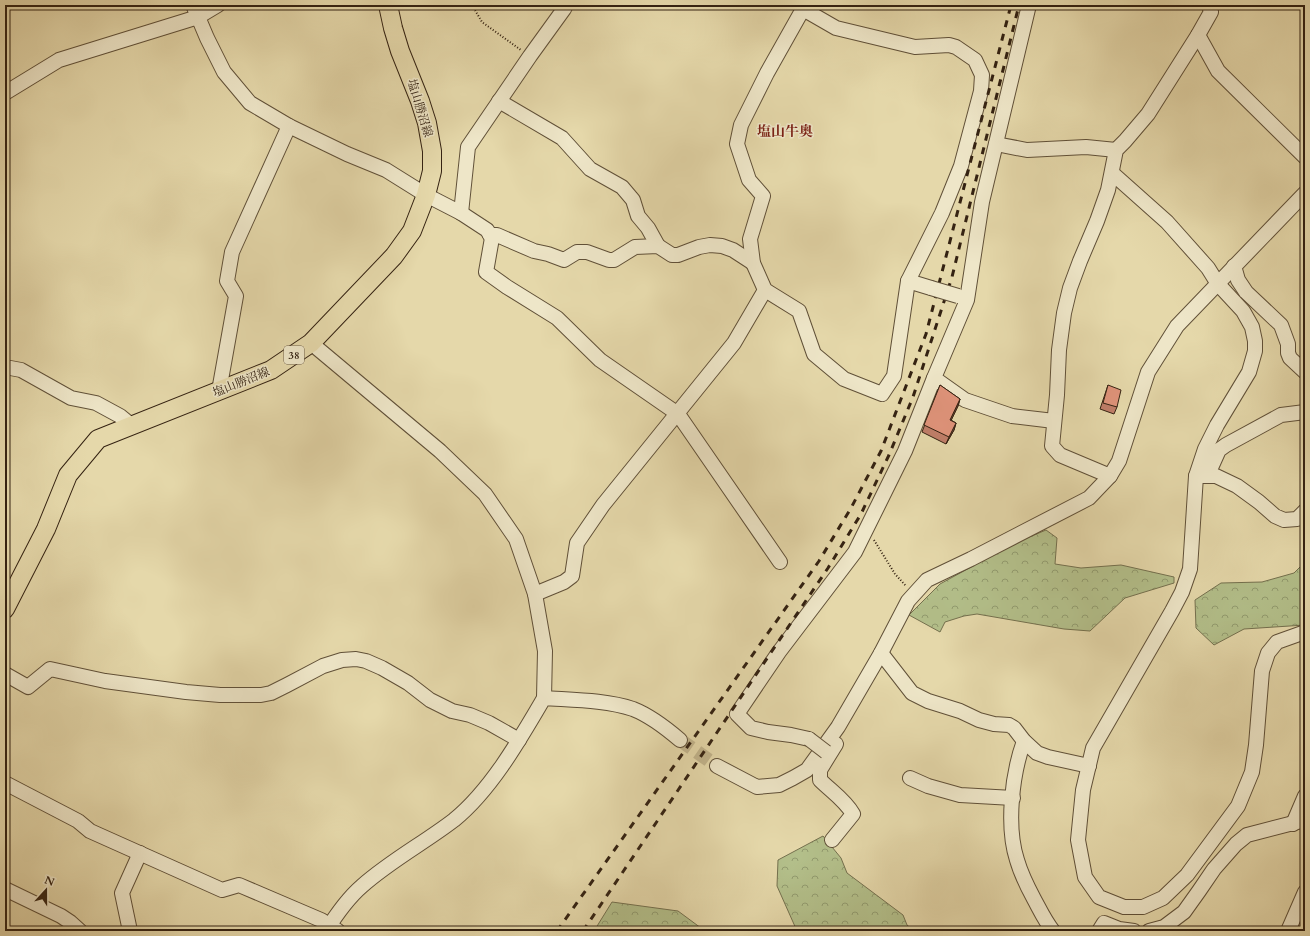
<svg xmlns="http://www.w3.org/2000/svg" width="1310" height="936" font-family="Cardo,'Noto Serif JP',serif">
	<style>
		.forest { fill: url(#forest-crowns); stroke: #74704e }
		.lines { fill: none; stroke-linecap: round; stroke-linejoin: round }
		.minor-tunnel { stroke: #c2b48c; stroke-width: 14; stroke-dasharray: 14 7; stroke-linecap: butt }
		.minor-casing { stroke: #605038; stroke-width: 16 }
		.major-casing { stroke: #342212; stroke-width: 20 }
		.path { stroke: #342212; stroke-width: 2; stroke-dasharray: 1 2; stroke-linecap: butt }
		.minor { stroke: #eee6c8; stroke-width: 14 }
		.major { stroke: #e5d8aa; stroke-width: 18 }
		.rail { stroke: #342212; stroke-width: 3; stroke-dasharray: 7 7; stroke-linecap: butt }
		.minor-bridge-casing { stroke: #605038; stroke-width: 16; stroke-linecap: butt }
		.minor-bridge { stroke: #eee6c8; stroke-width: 14 }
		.wall { fill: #c07e69; stroke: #342212 }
		.shaded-wall { fill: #9c6755; stroke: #342212 }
		.building { fill: #df937a; stroke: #342212 }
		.labels { text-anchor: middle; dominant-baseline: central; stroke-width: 3; stroke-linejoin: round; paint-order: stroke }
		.shield { fill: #eee6c8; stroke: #6c5d49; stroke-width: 1 }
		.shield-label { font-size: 11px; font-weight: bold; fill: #342212 }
		.street-label { font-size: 12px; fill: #342212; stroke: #eee6c8 }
		.quarter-label { font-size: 14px; font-weight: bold; fill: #7a1f14; stroke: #eee6c8 }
	</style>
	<defs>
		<pattern id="forest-crowns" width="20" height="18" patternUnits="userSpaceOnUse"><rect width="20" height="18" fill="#b3bf8a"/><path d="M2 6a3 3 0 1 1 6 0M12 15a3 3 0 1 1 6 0" fill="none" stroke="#929b6f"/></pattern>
	</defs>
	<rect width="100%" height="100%" fill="#e5d8aa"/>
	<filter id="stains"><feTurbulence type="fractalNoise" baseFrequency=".005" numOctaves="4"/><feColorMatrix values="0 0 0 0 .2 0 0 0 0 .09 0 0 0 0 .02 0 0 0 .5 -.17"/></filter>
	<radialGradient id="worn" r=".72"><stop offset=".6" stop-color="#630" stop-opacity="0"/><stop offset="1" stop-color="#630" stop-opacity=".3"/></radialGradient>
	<g class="forest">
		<path d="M1046 530 1057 538 1055 564 1081 568 1121 565 1174 577V583L1125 598 1090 631 1064 629 977 614 964 616 945 622 940 632 909 615 940 584 1015 543Z"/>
		<path d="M1305 562V625L1244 629 1214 645 1196 628 1195 600 1221 583 1262 582 1294 573Z"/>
		<path d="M823 836 841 858 847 873 903 915 907 925 914 931H797L777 886 778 860Z"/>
		<path d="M612 902 678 911 705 931H594Z"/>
	</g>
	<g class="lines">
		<path class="minor-tunnel" d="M680 740 717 766"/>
		<g class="minor-casing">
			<g id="minor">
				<path d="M193 5 207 38 224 72 250 103 289 126 347 154 386 170 426 195 461 213 468 147 530 56 564 9 566 5"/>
				<path d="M802 5 803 9 767 73 741 125 737 144 749 180 763 196 750 239 753 263 765 290 799 311 814 354 844 379 882 394 894 376 908 281 942 213 961 166 981 91 982 75 975 60 956 47 949 45 915 47 836 28 803 9"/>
				<path d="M1029 5 982 202 967 300 934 378 965 400 1012 416 1054 421"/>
				<path d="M1198 35 1218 71 1305 157"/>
				<path d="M5 93 59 60 198 17 218 5"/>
				<path d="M499 101 562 138 590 169 622 187 633 200 638 216 648 228 658 246"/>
				<path d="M996 144 1027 150 1086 147 1116 150"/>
				<path d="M1112 173 1167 222 1208 268 1218 284 1243 311 1252 327 1255 341V351L1249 372 1217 425 1205 449 1196 476 1190 569 1182 592 1172 611 1093 748 1083 790 1078 840 1085 877 1099 897 1124 907H1143L1163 898 1187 875 1238 806 1252 772 1256 745 1262 671 1268 653 1277 642 1305 632"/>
				<path d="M461 213 487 230 492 238 486 272 507 287 557 318 600 360 678 414 780 562"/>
				<path d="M490 235H497L534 251 548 254 564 260 577 252H587L609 260H614L635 247 658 246 672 255H678L699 247 710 245 722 246 733 250 753 263"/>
				<path d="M1234 266 1238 280 1246 292 1281 325 1288 344V353L1290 358 1305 372"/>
				<path d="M908 281 931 288"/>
				<path d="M311 343 440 451 485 494 516 539 535 594 545 651 544 698"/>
				<path d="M5 367 21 370 71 398 96 403 120 416 131 425"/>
				<path d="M219 391 236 296 227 281 232 252 289 126"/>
				<path d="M1110 476 1060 455 1052 446 1057 395 1059 350 1064 313 1070 288 1080 261 1097 221 1108 190 1116 150 1125 141 1148 114 1198 35 1211 12 1209 5"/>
				<path d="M1196 476 1210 470 1219 450 1226 445 1281 415 1305 412"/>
				<path d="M1199 476H1216L1237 486 1259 502 1275 516 1284 520 1297 519 1305 511"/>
				<path d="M535 594 564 582 572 576 577 543 603 505 734 343 765 290"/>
				<path d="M881 653 912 693 928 701 960 711 979 720 994 724 1009 725 1014 728 1024 741 1037 753 1048 757 1089 766"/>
				<path d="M5 674 28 687 50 669 105 681 186 692 220 695H261L271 693 287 685 323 666 342 660 356 659 366 661 382 668 408 683 430 700 452 711 470 715 489 723 519 740"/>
				<path d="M809 739 791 735 768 732 751 728 737 714 779 652 855 552 905 451 934 378"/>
				<path d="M1024 741C1012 774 1006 826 1017 860 1021 874 1027 886 1034 899 1040 910 1045 921 1053 931"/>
				<path d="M717 766 757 787 779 785 793 778 807 770 838 727 881 653 908 601 927 580 971 559 1089 498 1110 476 1119 461 1148 372 1177 326 1305 193"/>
				<path d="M910 778 928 786 960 795 1013 798"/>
				<path d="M5 783 78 821 90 831 222 890 239 885 321 920 338 931"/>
				<path d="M1293 824 1305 796"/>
				<path d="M832 840 853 814C845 800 831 791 820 780V770L836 744"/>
				<path d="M5 889 61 916 70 922 80 931"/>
				<path d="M130 931 122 893 140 853"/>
				<path d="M326 931C336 915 347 899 362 886 390 861 424 843 454 820 491 790 520 739 544 698 572 700 606 700 633 709 651 716 666 728 680 740"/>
				<path d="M1099 931 1104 923 1119 929 1134 931"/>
				<path d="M1149 931 1164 927 1184 912 1199 891 1214 869 1236 844 1247 835 1305 820"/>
				<path d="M1288 931 1305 892"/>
			</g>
		</g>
		<g class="major-casing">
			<path id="major" d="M5 609 46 529 68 475 98 439 271 370 311 343 394 256 412 231 426 195 432 171V151L427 123 420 101 400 51 393 28 388 5"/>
		</g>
		<g class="path">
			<path d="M472 5 482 22 521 50"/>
			<path d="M874 540 895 574 906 586"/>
		</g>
		<use href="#minor" class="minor"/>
		<use href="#major" class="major"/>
		<g class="rail">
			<path d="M557 931 819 561 851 508 881 451 926 334 1011 5"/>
			<path d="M583 931 828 568 861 514 889 455 913 397 952 277 1019 5"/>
		</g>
		<g class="minor-bridge-casing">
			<g id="minor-bridge">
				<path d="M931 288 958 296"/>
				<path d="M809 739 826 752"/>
			</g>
		</g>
		<use href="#minor-bridge" class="minor-bridge"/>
	</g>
	<g class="wall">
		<path d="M940 385 960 399 958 406 951 420 956 423 954 430 946 444 922 432Z"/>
		<path d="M1108 385 1117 407 1114 414 1100 409Z"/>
	</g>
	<g class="shaded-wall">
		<path d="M960 399 958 406 948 427 950 420Z"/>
		<path d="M956 423 954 430 946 444 949 437Z"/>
	</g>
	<g class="building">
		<path d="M940 385 960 399 950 420 956 423 949 437 924 425Z"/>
		<path d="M1108 385 1121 390 1117 407 1103 403Z"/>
	</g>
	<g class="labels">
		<rect class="shield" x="284" y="346" width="20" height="18" rx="3"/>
		<g class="shield-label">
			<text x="294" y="355">38</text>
		</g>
		<g class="street-label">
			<text transform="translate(420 108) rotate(73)">塩山勝沼線</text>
			<text transform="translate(241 382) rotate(-22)">塩山勝沼線</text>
		</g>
		<g class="quarter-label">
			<text x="785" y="131">塩山牛奥</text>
		</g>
	</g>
	<rect width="1310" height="936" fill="none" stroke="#e5d8aa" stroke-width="20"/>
	<rect x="6" y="6" width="1298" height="924" fill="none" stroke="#342212" stroke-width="2"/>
	<rect x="10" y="10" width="1290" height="916" fill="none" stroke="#342212"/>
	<g transform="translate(46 890) rotate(21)" stroke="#eee6c8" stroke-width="3" paint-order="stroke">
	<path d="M0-3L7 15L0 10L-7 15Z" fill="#342212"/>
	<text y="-6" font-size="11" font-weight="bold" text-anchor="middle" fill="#342212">N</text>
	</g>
	<rect width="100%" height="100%" filter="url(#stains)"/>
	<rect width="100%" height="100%" fill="url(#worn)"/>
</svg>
